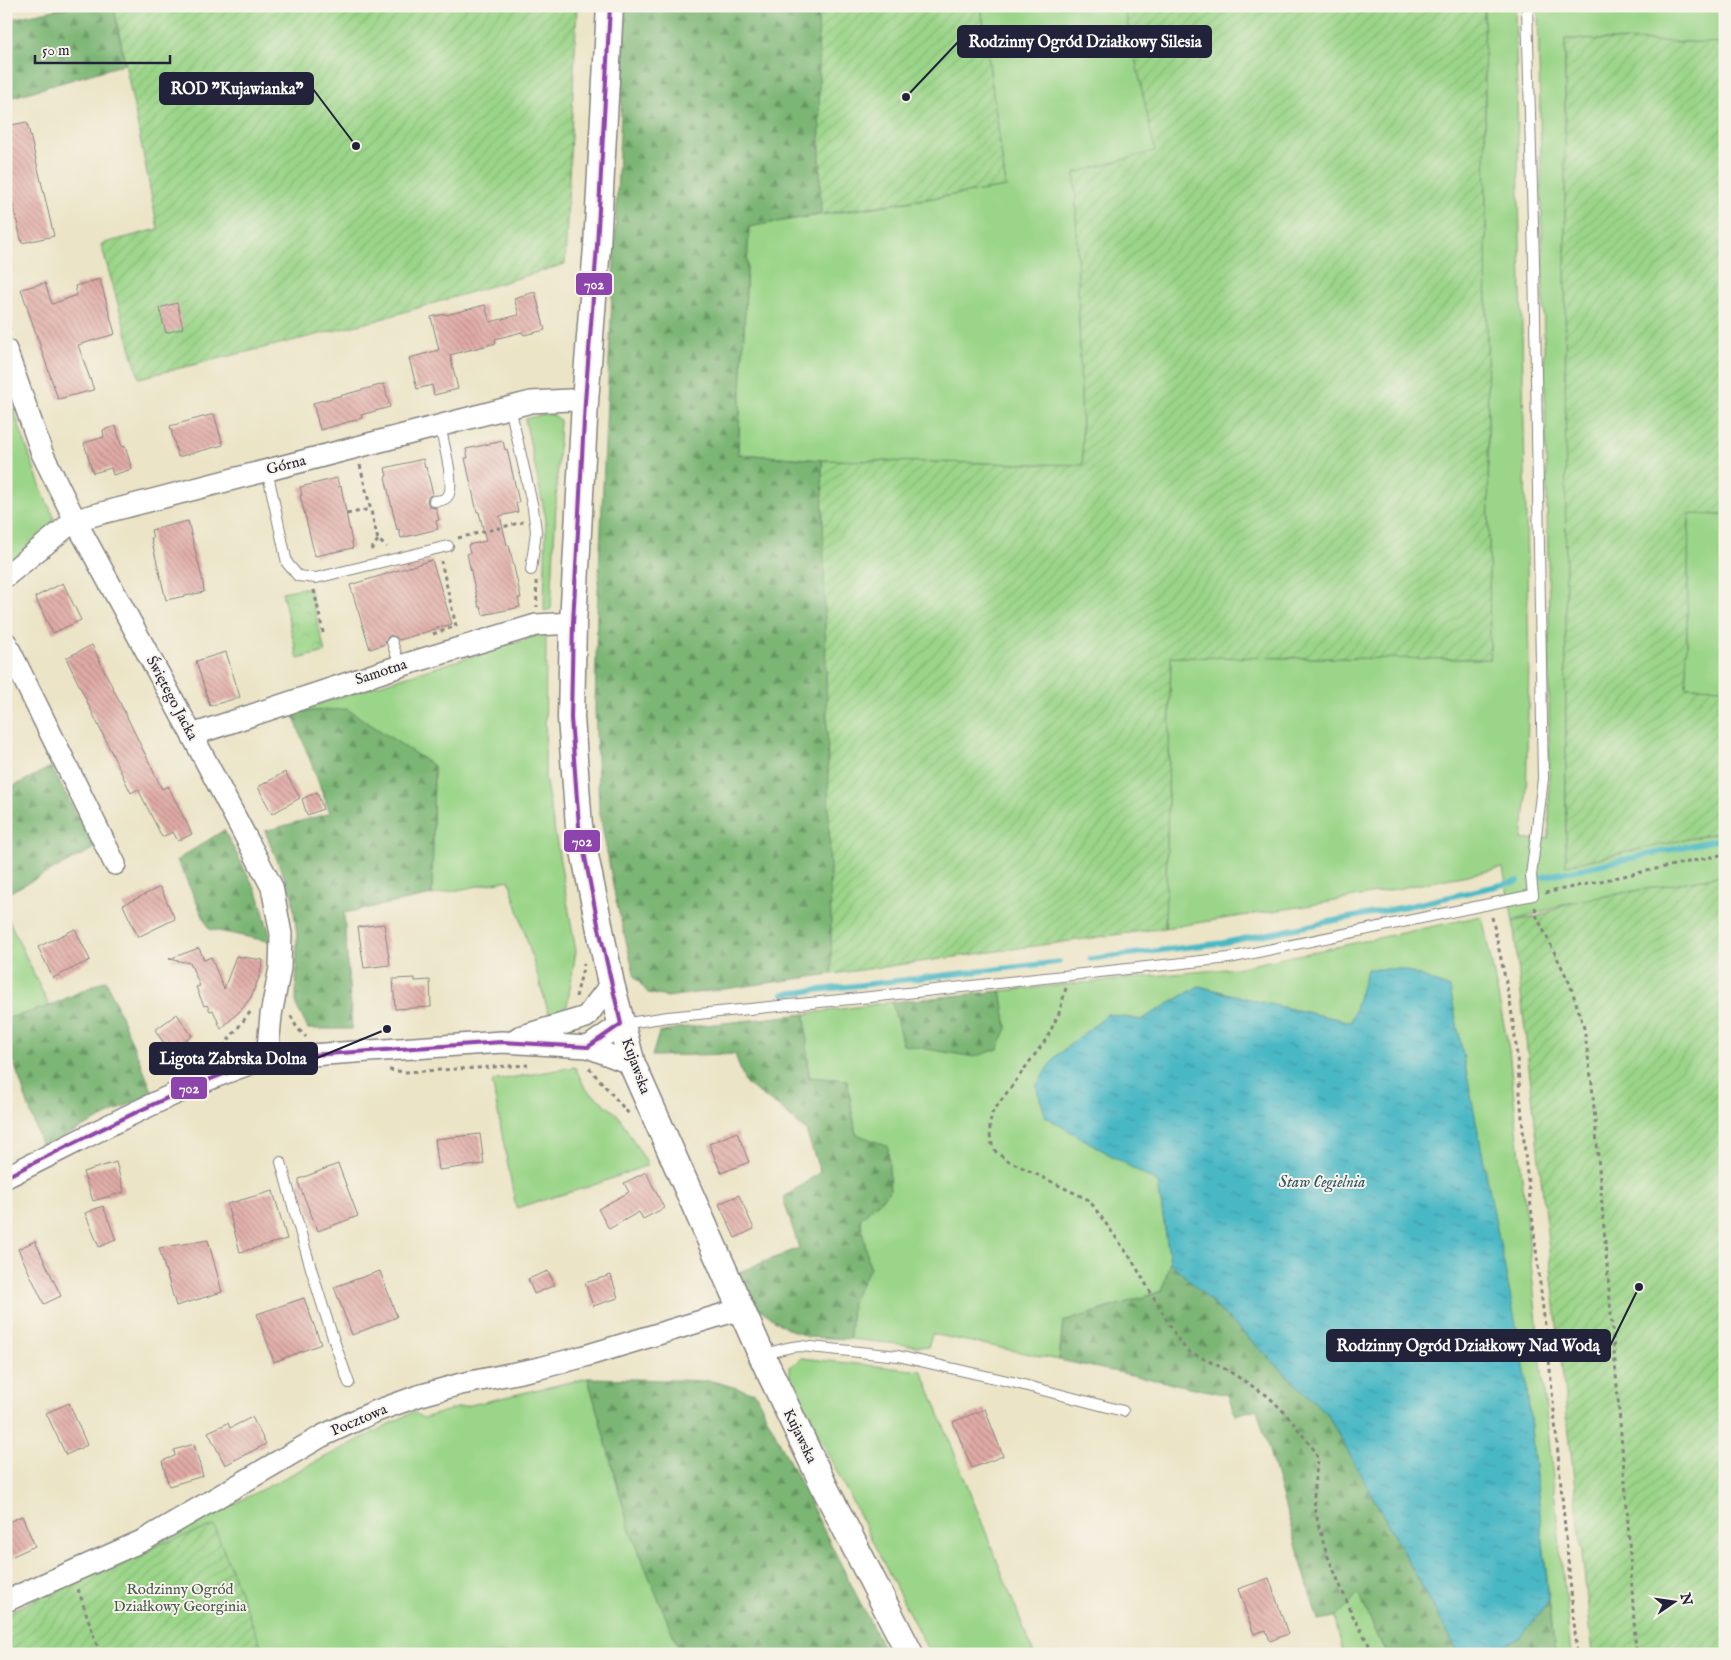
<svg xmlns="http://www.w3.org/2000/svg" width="1731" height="1660" font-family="'IM FELL English',serif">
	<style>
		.grass { fill: #9bd589; stroke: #5e7c62 }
		.forest { fill: url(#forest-firs); stroke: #4f6c58 }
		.park { fill: url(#park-crowns); stroke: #5e7c62 }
		.garden { fill: url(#garden-furrows); stroke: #5e7c62 }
		.water { fill: url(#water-ripples); stroke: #366d80 }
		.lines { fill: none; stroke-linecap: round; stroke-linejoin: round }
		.stream { stroke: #4ab8c5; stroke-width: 5.5 }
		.building { fill: url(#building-back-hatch) }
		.service-casing { stroke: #868380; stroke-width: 12 }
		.minor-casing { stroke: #868380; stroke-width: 24 }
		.tertiary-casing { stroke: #868380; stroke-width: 29 }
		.path { stroke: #868380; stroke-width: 3; stroke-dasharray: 4 4; stroke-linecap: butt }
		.service { stroke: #fff; stroke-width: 10 }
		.minor { stroke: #fff; stroke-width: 21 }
		.tertiary { stroke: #fff; stroke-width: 26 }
		.bus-1-casing { stroke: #f7f3e8; stroke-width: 8 }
		.bus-1 { stroke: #8e44ad; stroke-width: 4 }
		.labels { text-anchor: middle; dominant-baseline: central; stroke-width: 4; stroke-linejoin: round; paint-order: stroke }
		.street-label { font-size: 15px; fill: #22223b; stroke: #f7f3e8 }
		.park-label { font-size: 15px; fill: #465852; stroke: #f7f3e8 }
		.water-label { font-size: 16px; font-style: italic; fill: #30566b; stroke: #f7f3e8 }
		.leader { fill: none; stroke: #22223b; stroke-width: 2 }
		.callout-dot { fill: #22223b; stroke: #f7f3e8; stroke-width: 2 }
		.callout { fill: #22223b; stroke: #22223b; stroke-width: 2 }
		.callout-label { font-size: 16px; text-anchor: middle; font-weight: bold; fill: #fff }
		.line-badge { stroke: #f7f3e8; stroke-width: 2 }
		.badge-label { font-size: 14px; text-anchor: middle; font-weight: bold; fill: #fff }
	</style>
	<defs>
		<pattern id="forest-firs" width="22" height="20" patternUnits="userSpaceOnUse" patternTransform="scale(1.25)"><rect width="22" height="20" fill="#7cb675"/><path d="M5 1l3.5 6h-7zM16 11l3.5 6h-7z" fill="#659461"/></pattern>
		<pattern id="park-crowns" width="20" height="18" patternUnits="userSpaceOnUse" patternTransform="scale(1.25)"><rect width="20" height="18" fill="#9bd589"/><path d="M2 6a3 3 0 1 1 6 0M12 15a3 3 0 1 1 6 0" fill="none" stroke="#85b777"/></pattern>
		<pattern id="garden-furrows" width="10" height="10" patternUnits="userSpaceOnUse" patternTransform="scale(1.25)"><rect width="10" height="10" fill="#9bd589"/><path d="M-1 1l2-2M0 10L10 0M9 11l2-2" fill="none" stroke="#85b777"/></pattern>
		<pattern id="water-ripples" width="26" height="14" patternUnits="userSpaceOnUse" patternTransform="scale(1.25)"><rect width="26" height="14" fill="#4ab8c5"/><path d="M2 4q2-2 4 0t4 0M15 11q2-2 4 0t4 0" fill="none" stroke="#3d95a1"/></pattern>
		<pattern id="building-back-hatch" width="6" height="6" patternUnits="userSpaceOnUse" patternTransform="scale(1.25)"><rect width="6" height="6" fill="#e1aba6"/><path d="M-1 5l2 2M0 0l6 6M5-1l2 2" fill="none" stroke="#b68b88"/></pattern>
	</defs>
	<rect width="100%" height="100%" fill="#f7f3e8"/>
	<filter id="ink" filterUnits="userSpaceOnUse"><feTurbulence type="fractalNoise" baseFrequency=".02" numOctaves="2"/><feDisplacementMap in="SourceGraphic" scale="10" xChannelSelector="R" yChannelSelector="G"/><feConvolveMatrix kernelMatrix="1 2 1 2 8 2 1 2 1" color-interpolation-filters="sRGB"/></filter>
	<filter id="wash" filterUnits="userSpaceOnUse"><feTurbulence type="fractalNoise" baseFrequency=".0096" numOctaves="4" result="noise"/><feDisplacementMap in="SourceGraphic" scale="20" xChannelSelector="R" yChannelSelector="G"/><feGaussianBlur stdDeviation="1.12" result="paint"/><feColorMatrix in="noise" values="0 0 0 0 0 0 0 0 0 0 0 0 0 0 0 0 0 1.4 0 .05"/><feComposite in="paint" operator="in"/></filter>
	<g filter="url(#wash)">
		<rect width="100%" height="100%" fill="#ebe4c6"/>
		<g class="grass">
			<path d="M981 6H1124L1156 152 1075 173 1083 465 822 460 738 454 749 226 1006 187Z"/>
			<path d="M1484 6H1515L1529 660 1526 804 1522 840 1549 838V617L1538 6H1725V43L1565 39 1566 865 1725 831V875L1572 902 1513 921 1503 868 1324 903 1165 928 1171 657 1490 659Z"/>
			<path d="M6 388 43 494 54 517 49 531 6 565Z"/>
			<path d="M545 414 554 415 560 420 551 609 544 611 546 519 525 419Z"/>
			<path d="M1689 514 1725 515V688L1686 687Z"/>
			<path d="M546 633 545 777 576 951 567 1006 549 1014 509 880 432 895 434 766 292 712Z"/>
			<path d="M6 914 49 1006 6 1019Z"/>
			<path d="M1482 916 1509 1050 1571 1654H1555L1525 1371 1351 1022 1264 1003 1199 986 1141 1020 1107 1014 1046 1117 1158 1183 1170 1262 1163 1291 1063 1322 1059 1360 932 1334 928 1347 850 1339 852 1300 869 1268 860 1219 890 1191 856 1134 847 1080 809 1077 805 1014 892 1002 903 1045 1007 1028 1001 991 1236 968Z"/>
			<path d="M575 1067 585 1088 618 1115 648 1165 591 1186 516 1208 492 1081Z"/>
			<path d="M801 1358 922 1371 1034 1654H930L790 1380V1367Z"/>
			<path d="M588 1378 615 1474 877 1654H182L144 1550 413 1412 423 1418 453 1409Z"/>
			<path d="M1359 1594 1386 1654H1343L1335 1618Z"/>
		</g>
		<g class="forest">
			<path d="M73 6H114L125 64 6 99V20Z"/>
			<path d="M626 6H818L821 214 749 227 738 454 822 460 832 974 667 997 648 993 635 977 616 901 599 809 595 709 597 612Z"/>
			<path d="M347 709 434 766 432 895 344 913 352 1029H308L296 1005 297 935 292 896 265 831 330 813 292 712Z"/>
			<path d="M51 767 95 848 6 894V790Z"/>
			<path d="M224 830 258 894 272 942 209 929 177 860Z"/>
			<path d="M106 980 153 1093 42 1147 12 1057 6 1058V1019L49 1006Z"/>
			<path d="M1001 991 1007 1028 998 1049 974 1057 903 1045 892 1002Z"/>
			<path d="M805 1014 809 1077 847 1080 856 1134 888 1146 890 1191 860 1219 870 1268 852 1300 850 1339 808 1337 784 1327 756 1306 739 1272 799 1248 783 1198 820 1172 806 1131 779 1107 745 1083 735 1054 652 1056 659 1033 679 1028Z"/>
			<path d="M1170 1262 1328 1415 1457 1650 1473 1654H1386L1359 1594 1335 1618 1318 1621 1257 1409 1235 1415 1228 1395 1059 1360 1063 1322 1162 1291Z"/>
			<path d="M588 1378 712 1381 755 1393 886 1654H681L629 1528Z"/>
			<path d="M1549 1601 1555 1654H1492L1522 1636Z"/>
		</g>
		<path class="park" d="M309 587 325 652 298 659 282 592Z"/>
		<g class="garden">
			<path d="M114 6H577L565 264 374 321 139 378 101 244 158 229Z"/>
			<path d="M818 6H981L1006 187 821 214Z"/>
			<path d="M1124 6H1484L1490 659 1171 657 1165 928 832 974 822 460 1083 465 1075 173 1155 151Z"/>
			<path d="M1565 39 1725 43V515L1689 514 1686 687 1725 688V831L1566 865Z"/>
			<path d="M1725 875V1654H1593L1513 921 1537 917 1572 902Z"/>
			<path d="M214 1526 264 1654H6V1613L144 1550Z"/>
		</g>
		<path class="water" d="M1367 969H1402L1450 988 1525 1371 1549 1601 1522 1636 1492 1654H1473L1457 1650 1328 1415 1170 1262 1158 1183 1046 1117 1036 1086 1056 1056 1108 1014 1141 1020 1199 986 1264 1003 1351 1022Z"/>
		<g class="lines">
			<g class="stream">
				<path d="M1542 877 1725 838"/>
				<path d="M1090 959 1222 943 1418 904 1518 881"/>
				<path d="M783 994 1059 962"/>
			</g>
		</g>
		<g id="blocks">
			<g class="building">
				<path d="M27 122 54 236 22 243 6 176V126Z"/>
				<path d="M100 279 115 334 78 345 94 390 58 399 21 289 45 283 52 304 77 295 75 286Z"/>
				<path d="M535 292 545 330 524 335 522 332 495 339 496 343 450 355 458 389 434 395 432 385 417 389 409 358 439 350 431 317 445 314 446 315 485 305 490 322 519 315 514 298Z"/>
				<path d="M177 303 183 328 166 333 159 308Z"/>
				<path d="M384 384 390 407 361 415 362 418 320 430 313 403Z"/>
				<path d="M214 414 223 445 178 457 170 426Z"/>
				<path d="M116 426 122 447 125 446 132 469 113 475 111 468 93 473 84 443 104 437 103 430Z"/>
				<path d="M503 441 505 450 507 449 519 502 516 503 518 512 500 516 507 545H509L521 598H518L520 607 483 615 481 607H479L467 554 470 553 468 545 486 541 479 512H477L465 458H468L466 449Z"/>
				<path d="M423 459 425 468 426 467 433 494 428 497 427 502 430 507 436 508 439 520 436 521 438 529 401 538 399 529 397 530 385 477 387 476 385 468Z"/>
				<path d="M337 478 339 487 341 486 353 548 315 556 300 495H302L300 487Z"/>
				<path d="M188 521 203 582 204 592 166 600 151 538H153L151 530Z"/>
				<path d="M432 560 452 624 399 640 396 637 390 635 387 638 385 644 370 649 350 585Z"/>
				<path d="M63 583 81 620 53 633 35 597Z"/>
				<path d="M92 645 162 789 168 786 192 834 178 841 173 832 162 837 138 789 131 793 66 658Z"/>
				<path d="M226 652 240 697 210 706 196 661Z"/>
				<path d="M285 772 300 798 272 814 258 787Z"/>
				<path d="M317 792 323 809 307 815 302 799Z"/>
				<path d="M160 887 175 919 138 937 123 905Z"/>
				<path d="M384 924 390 965 364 968 358 927Z"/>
				<path d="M75 929 90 960 53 978 38 947Z"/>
				<path d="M199 948 204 960 211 957 224 989 236 956 263 960 260 975 251 997 242 1009 221 1029 213 1010 210 1011 207 1005 204 1006 196 987 200 986 190 963 169 959Z"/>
				<path d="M415 978V981L430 980 431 1007 395 1009 393 979Z"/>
				<path d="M177 1014 192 1036 170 1052 155 1030Z"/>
				<path d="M737 1132 749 1162 721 1173 709 1144Z"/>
				<path d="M480 1134 484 1164 439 1170 435 1139Z"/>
				<path d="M116 1162 124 1192 93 1201 83 1172Z"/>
				<path d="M338 1164 358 1216 318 1231 299 1185V1179Z"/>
				<path d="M646 1172 664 1208 643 1219 639 1212 609 1229 598 1209 629 1192 624 1183Z"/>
				<path d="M273 1191 287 1239 240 1252 227 1204Z"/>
				<path d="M739 1195 754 1229 735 1238 719 1204Z"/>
				<path d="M103 1206 116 1240 99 1247 85 1213Z"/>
				<path d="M208 1240 222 1292 176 1306 159 1248Z"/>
				<path d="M35 1241 61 1296 44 1304 18 1249Z"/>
				<path d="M380 1271 397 1317 352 1335 334 1287Z"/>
				<path d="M548 1271 555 1285 534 1294 528 1279Z"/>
				<path d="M611 1275 618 1298 593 1306 585 1283Z"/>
				<path d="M304 1298 321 1344 274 1362 257 1314Z"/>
				<path d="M69 1403 87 1445 66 1455 46 1413Z"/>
				<path d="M985 1409 1003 1456 972 1468 953 1422Z"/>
				<path d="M252 1417 266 1444 225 1465 208 1432 228 1423 230 1428Z"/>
				<path d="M194 1444 203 1476 169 1486 162 1461 175 1456 174 1450Z"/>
				<path d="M22 1516 35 1546 6 1559V1523Z"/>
				<path d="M1269 1578 1288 1634 1270 1641 1266 1630 1254 1634 1238 1589Z"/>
			</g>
		</g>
	</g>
	<g filter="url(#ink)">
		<use href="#blocks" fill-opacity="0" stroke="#868380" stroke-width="1"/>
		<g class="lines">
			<g class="service-casing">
				<g id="service">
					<path d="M510 407 533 508 536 531 531 570"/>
					<path d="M267 470 287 563 298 576 316 578 448 546"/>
					<path d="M434 501C438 501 443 500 446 498 458 490 442 439 440 425"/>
					<path d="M392 642 400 666"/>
					<path d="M622 1024 668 1017 861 998 1229 958 1533 895 1531 876 1543 779 1534 260 1527 6"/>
					<path d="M281 1162C301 1237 322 1310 349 1383"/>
					<path d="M763 1356C776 1350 787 1347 801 1346L898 1356 1012 1382 1123 1411"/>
				</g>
			</g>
			<g class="minor-casing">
				<g id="minor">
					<path d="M6 350 42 453 75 520 192 735 272 887 281 934 280 968 271 1015 267 1058"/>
					<path d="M6 576 75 520 531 402 569 400 585 402"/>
					<path d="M6 643 115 864"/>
					<path d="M192 735 400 666 536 625 573 623"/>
					<path d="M519 1037 586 1017 611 984"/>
					<path d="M588 1047 621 1024"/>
					<path d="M6 1177C92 1135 176 1087 267 1058L502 1042 588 1047 632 1064"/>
					<path d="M6 1601 144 1540 322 1436 374 1412 418 1396 461 1384 540 1368 585 1356 741 1309"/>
				</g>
			</g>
			<g class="tertiary-casing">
				<path id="tertiary" d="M610 6 597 246 585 402 573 623 571 718 579 826 611 984 632 1064 762 1356 826 1490 910 1654"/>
			</g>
			<g class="path">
				<path d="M6 319 11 333"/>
				<path d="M360 465 378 540 387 547"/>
				<path d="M347 514 370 509"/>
				<path d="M458 538 523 522"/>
				<path d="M371 550 378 540"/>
				<path d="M536 581 537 607"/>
				<path d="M314 590 324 637"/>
				<path d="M433 634 456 626 441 561"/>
				<path d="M1545 893 1725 854"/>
				<path d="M1535 907 1537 917 1570 984 1584 1028 1592 1084 1627 1507 1636 1654"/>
				<path d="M1492 917 1510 1001 1516 1045 1526 1165 1549 1359 1577 1654"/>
				<path d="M1066 988 1059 1013 1047 1038 992 1113C989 1125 988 1143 997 1153 1000 1155 1004 1158 1007 1160L1089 1200 1132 1260 1179 1341 1188 1351 1227 1370 1268 1396 1286 1414 1315 1451 1318 1460 1314 1485V1500L1318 1524 1326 1552 1353 1616 1374 1654"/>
				<path d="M576 997 584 964"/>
				<path d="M291 1016 297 1028 306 1037"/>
				<path d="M217 1052 226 1043 251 1011"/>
				<path d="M589 1068 629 1114"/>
				<path d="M389 1070 406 1072 528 1065"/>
				<path d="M78 1589 100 1654"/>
			</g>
			<use href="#service" class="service"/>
			<use href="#minor" class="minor"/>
			<use href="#tertiary" class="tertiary"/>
			<g class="bus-1-casing">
				<path id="bus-1" d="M6 1177C92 1134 176 1089 267 1058L502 1042 588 1047 621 1024 598 924 579 826 571 718 573 623 585 402 597 246 610 6"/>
			</g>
			<use href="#bus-1" class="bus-1"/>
		</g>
	</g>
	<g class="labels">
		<g class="street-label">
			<text transform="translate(286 465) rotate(-14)">Górna</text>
			<text transform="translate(381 672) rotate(-18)">Samotna</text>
			<text transform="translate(172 698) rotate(62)">Świętego Jacka</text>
			<text transform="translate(636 1066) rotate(70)">Kujawska</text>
			<text transform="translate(359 1420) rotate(-23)">Pocztowa</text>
			<text transform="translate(800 1436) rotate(64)">Kujawska</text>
		</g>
		<g class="park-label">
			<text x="180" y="1589">Rodzinny Ogród<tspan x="180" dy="17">Działkowy Georginia</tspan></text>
		</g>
		<g class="water-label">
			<text x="1322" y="1183">Staw Cegielnia</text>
		</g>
	</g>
	<path class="leader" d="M906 97L958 42M356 146L313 89M387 1029L317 1058M1639 1287L1610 1346"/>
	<g class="callout-dot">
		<circle cx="906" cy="97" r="5"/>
		<circle cx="356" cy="146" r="5"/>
		<circle cx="387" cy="1029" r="5"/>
		<circle cx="1639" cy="1287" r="5"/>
	</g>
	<g class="callout">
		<rect x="958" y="26" width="253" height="31" rx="5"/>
		<rect x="160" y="73" width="153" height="31" rx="5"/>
		<rect x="150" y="1043" width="167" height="31" rx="5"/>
		<rect x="1327" y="1330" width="283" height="31" rx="5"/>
	</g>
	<g class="callout-label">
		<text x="1085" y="47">Rodzinny Ogród Działkowy Silesia</text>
		<text x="237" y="94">ROD "Kujawianka"</text>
		<text x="233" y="1064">Ligota Zabrska Dolna</text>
		<text x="1468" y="1351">Rodzinny Ogród Działkowy Nad Wodą</text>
	</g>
	<g class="line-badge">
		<rect x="575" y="272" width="38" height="24" rx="5" fill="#8e44ad"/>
		<rect x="563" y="829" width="38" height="24" rx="5" fill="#8e44ad"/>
		<rect x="170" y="1076" width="38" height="24" rx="5" fill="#8e44ad"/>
	</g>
	<g class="badge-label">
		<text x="594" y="289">702</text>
		<text x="582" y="846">702</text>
		<text x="189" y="1093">702</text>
	</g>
	<rect width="1731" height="1660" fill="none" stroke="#f7f3e8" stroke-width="25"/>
	<g transform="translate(1674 1602) rotate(77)" stroke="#f7f3e8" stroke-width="4" paint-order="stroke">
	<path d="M0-4L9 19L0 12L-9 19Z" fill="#22223b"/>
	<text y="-8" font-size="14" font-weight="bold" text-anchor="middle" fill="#22223b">N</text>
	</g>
	<path d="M35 55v8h135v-8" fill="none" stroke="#22223b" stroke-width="2.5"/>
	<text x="42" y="55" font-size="15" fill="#22223b" stroke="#f7f3e8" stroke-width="4" paint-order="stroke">50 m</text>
</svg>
